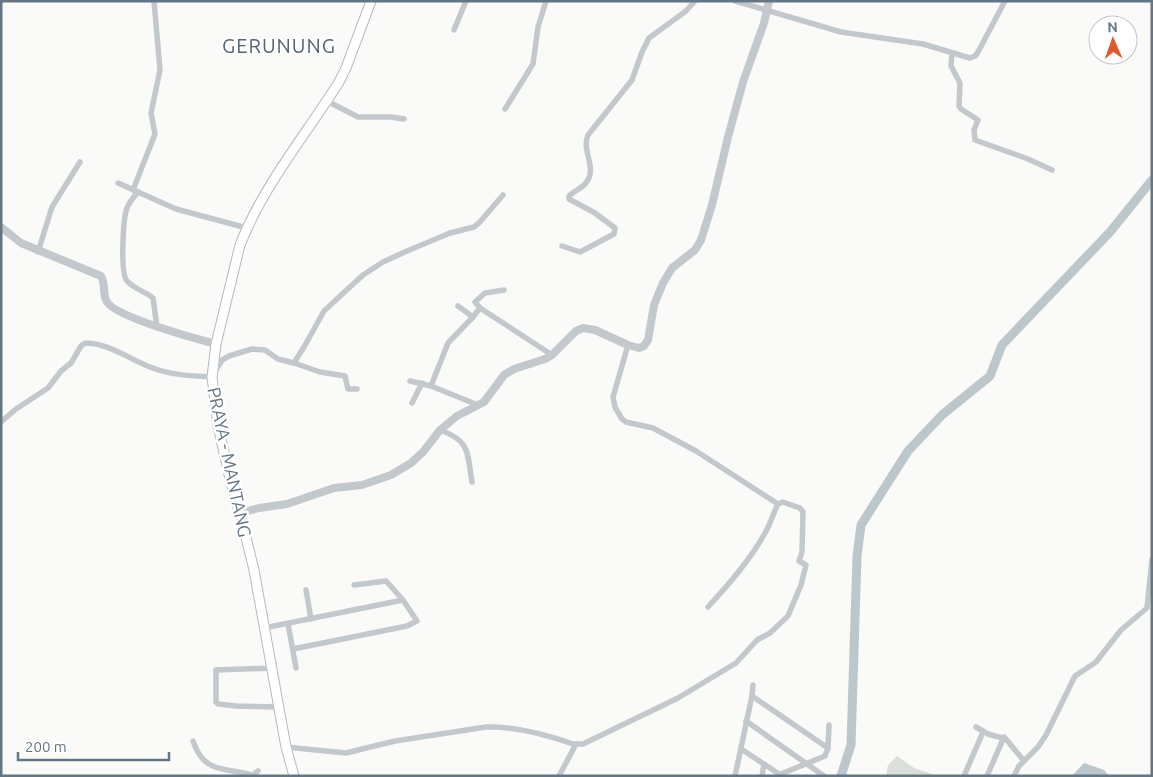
<svg xmlns="http://www.w3.org/2000/svg" width="1153" height="777" font-family="Ubuntu,sans-serif">
	<style>
		.green { fill: #dadfd7 }
		.water { fill: #bbc7cb }
		.lines { fill: none; stroke-linecap: round; stroke-linejoin: round }
		.river { stroke: #bbc7cb; stroke-width: 9 }
		.primary-casing { stroke: #b5babe; stroke-width: 11 }
		.minor { stroke: #c3c8cc; stroke-width: 5.5 }
		.tertiary { stroke: #c3c8cc; stroke-width: 8 }
		.primary { stroke: #fff; stroke-width: 9 }
		.labels { text-anchor: middle; dominant-baseline: central; stroke-width: 5; stroke-linejoin: round; paint-order: stroke }
		.street-label { font-size: 18px; fill: #657683; stroke: #fff }
		.quarter-label { font-size: 20px; letter-spacing: 1px; fill: #57646e; stroke: #fff }
	</style>
	<rect width="100%" height="100%" fill="#fafaf8"/>
	<path class="green" d="M897 756 914 768 932 774V776H886L888 765Z"/>
	<path class="water" d="M1084 763 1104 770 1109 776H1072Z"/>
	<g class="lines">
		<path class="river" d="M841 776 851 745 857 556 861 525 908 451 942 415 990 376 1002 345 1110 232 1152 180"/>
		<g class="primary-casing">
			<path id="primary" d="M294 776 286 747 254 570 240 513 231 483 218 426 212 377 216 344 240 245C263 186 305 136 339 82L346 68 371 1"/>
		</g>
		<g class="minor">
			<path d="M735 1 841 32 923 44 970 58 975 56 978 52 1005 1"/>
			<path d="M454 30 466 1"/>
			<path d="M952 53 951 66 960 83 959 106 961 109 978 120 974 130 975 140 1028 159 1052 170"/>
			<path d="M327 101 358 117H391L404 119"/>
			<path d="M505 109 533 64 538 27 546 1"/>
			<path d="M118 183 176 209 247 228"/>
			<path d="M133 190 155 134 151 113 160 70 154 1"/>
			<path d="M138 192C134 197 129 202 127 208 123 219 120 273 127 281 134 289 146 292 153 298L157 327"/>
			<path d="M562 246 580 252 614 234 615 228 595 213 569 199V196C574 191 582 188 586 183 598 168 581 151 588 135L632 80 642 52 649 38 686 11 695 1"/>
			<path d="M38 252 52 207 80 162"/>
			<path d="M458 306 473 317 480 308 552 355"/>
			<path d="M480 308 475 302 485 293 504 290"/>
			<path d="M294 363 320 372 345 376 348 389H357"/>
			<path d="M214 372 216 370 222 360 229 356 252 349 265 350 278 359 294 363 304 347 324 311 363 275 383 262 407 251 450 233 474 227 479 223 503 195"/>
			<path d="M410 381 431 386 478 405"/>
			<path d="M431 386 448 343 473 317"/>
			<path d="M412 403 422 383"/>
			<path d="M1 422 16 409 48 388 61 371 71 363 81 346 85 343C109 343 129 359 150 367 170 375 191 376 212 377"/>
			<path d="M440 430C471 441 467 453 472 482"/>
			<path d="M306 590 311 619"/>
			<path d="M708 607C729 584 750 560 765 533 771 523 773 513 778 504"/>
			<path d="M288 624 296 668"/>
			<path d="M264 628 403 600"/>
			<path d="M293 649 407 626 417 621 403 600 386 581 354 585"/>
			<path d="M273 668 216 670V702L218 704 236 706 279 707"/>
			<path d="M752 696 828 748"/>
			<path d="M746 721 824 776"/>
			<path d="M976 727 988 734 1006 739 1024 761"/>
			<path d="M193 741C204 774 224 767 252 775"/>
			<path d="M286 747 346 753 395 741 486 727C516 726 545 734 573 744H583L678 698 736 663 757 640 770 633 788 616 801 585 806 565 799 561 802 552 803 512 800 508 783 502 778 504 696 451 653 428 626 422 622 419 615 407 613 397 628 345"/>
			<path d="M741 749 779 774"/>
			<path d="M252 776 258 771"/>
			<path d="M559 776 576 744"/>
			<path d="M735 776 752 696 753 685"/>
			<path d="M762 776 764 764"/>
			<path d="M776 776 825 756 828 748 829 725"/>
			<path d="M964 776 983 732"/>
			<path d="M987 776 1004 737"/>
			<path d="M1014 776 1019 766 1038 747 1046 735 1075 676 1096 662 1121 630 1147 608 1152 559"/>
		</g>
		<g class="tertiary">
			<path d="M1 227 21 243 101 276C106 284 102 294 107 302 116 317 196 339 216 344"/>
			<path d="M240 513 259 508 287 504 334 488 362 485 391 475 411 463 423 452 440 430 457 416 484 402 504 375 514 369 545 359 552 355 576 331 583 328 595 330 628 345 639 348 644 346 648 340 654 305 663 283 672 268 695 250 701 240 712 205 728 137 743 82 764 23 769 1"/>
		</g>
		<use href="#primary" class="primary"/>
	</g>
	<g class="labels">
		<g class="street-label">
			<text transform="translate(230 462) rotate(78)">PRAYA - MANTANG</text>
		</g>
		<g class="quarter-label">
			<text x="279" y="45">GERUNUNG</text>
		</g>
	</g>
	<rect width="1153" height="777" fill="none" stroke="#657683" stroke-width="5"/>
	<g transform="translate(1113 40) rotate(358)"><circle r="24" fill="#ffffff" stroke="#c1c8cd"/>
	<path d="M0-4L9 19L0 12L-9 19Z" fill="#e4572e"/>
	<text y="-8" font-size="14" font-weight="bold" text-anchor="middle" fill="#657683">N</text>
	</g>
	<path d="M18 752v8h151v-8" fill="none" stroke="#657683" stroke-width="2.5"/>
	<text x="25" y="752" font-size="15" fill="#657683" stroke="#ffffff" stroke-width="4" paint-order="stroke">200 m</text>
</svg>
